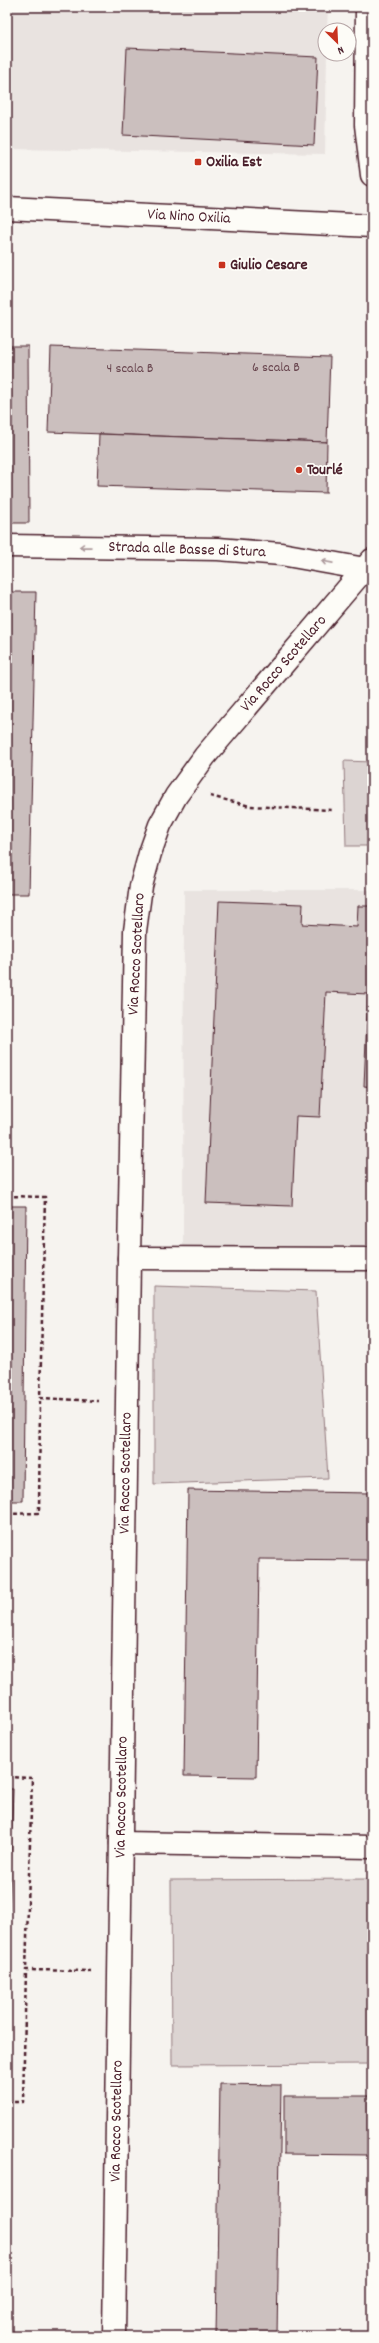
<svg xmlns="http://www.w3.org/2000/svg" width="379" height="2343" font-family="Dekko,sans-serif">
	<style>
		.built { fill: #e9e3e0 }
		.green { fill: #dcd4d2; stroke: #937a7e }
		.building { fill: #cbbfbe; stroke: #4a1f2b }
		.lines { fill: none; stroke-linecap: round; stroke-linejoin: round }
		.minor-casing { stroke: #4a1f2b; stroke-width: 25 }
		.path { stroke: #4a1f2b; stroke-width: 2.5; stroke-dasharray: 4 3; stroke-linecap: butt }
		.minor { stroke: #fdfcf7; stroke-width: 22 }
		.oneway { stroke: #ac999b }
		.poi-dot { fill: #c8321e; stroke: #fdfcf7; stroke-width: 1.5 }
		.labels { text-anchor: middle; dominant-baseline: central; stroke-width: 3.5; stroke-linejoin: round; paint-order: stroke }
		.number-label { font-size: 14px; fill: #6a4750 }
		.poi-label { font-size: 16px; font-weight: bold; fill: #4a1f2b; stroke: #fdfcf7; text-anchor: start }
		.street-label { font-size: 16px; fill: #4a1f2b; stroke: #fdfcf7 }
	</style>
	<rect width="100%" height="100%" fill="#f6f3ef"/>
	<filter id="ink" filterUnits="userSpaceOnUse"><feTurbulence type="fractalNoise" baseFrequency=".025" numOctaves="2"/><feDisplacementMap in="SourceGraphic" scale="8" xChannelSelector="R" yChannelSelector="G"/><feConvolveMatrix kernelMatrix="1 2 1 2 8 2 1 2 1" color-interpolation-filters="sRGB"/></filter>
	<g filter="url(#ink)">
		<g class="built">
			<path d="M7 7H328L327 30H325V54H327L325 154 7 149Z"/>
			<path d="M184 890H372V1248L183 1246Z"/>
		</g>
		<g class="green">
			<path d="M344 761 372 762V846H346Z"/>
			<path d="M154 1286 316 1291 328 1478 154 1484Z"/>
			<path d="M372 1879V2064L172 2065 171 1880Z"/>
		</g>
		<g class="building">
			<path d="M127 48 318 57 314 145 123 135Z"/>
			<path d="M7 346H28L29 523H7Z"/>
			<path d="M51 347 330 357 327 442 48 432Z"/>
			<path d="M99 434 327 442 326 493 97 486Z"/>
			<path d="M7 592H36L29 894H7Z"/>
			<path d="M219 901 303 904 302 924 357 927 358 906H372V1087L364 1086 368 994 326 992 320 1117 296 1116 292 1206 206 1203Z"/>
			<path d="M7 1206H26L23 1501H7Z"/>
			<path d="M372 1332V1560L259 1559 256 1777 184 1776 188 1490 370 1493Z"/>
			<path d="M7 1789H13L7 1982Z"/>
			<path d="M220 2084 281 2085 277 2336H216Z"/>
			<path d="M284 2096H372V2155L284 2154Z"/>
		</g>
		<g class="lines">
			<g class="minor-casing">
				<g id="minor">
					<path d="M367 7 366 125 372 175"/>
					<path d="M7 208 372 226"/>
					<path d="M7 546 218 549 281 554 365 569"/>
					<path d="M129 1258 372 1259"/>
					<path d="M121 1843 372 1847"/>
					<path d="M114 2336 129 1258 135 931 141 886 150 853 160 825 176 796 205 756 372 560"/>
				</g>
			</g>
			<g class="path">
				<path d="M210 796 250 806 332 810"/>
				<path d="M7 1196 45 1197 40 1398"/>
				<path d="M7 1514 39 1513 40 1398 98 1401"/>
				<path d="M7 1777 32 1778 26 1970"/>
				<path d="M7 2102H23L26 1970 91 1971"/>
			</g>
			<use href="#minor" class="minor"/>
		</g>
		<defs><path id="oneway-shaft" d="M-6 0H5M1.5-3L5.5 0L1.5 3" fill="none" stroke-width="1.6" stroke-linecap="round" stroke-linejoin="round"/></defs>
		<g class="oneway">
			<use href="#oneway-shaft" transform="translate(85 547) rotate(-179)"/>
			<use href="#oneway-shaft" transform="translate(327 562) rotate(-169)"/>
		</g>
	</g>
	<g class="poi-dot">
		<rect x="194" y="158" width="8" height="8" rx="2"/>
		<rect x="218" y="261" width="8" height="8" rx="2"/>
		<circle cx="299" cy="470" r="4"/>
	</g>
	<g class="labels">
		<g class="number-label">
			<text x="276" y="368">6 scala B</text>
			<text x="130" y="369">4 scala B</text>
		</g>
		<g class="poi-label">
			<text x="206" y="162">Oxilia Est</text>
			<text x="230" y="265">Giulio Cesare</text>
			<text x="307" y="470">Tourlé</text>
		</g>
		<g class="street-label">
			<text transform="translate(189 217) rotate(3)">Via Nino Oxilia</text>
			<text transform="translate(187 550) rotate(2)">Strada alle Basse di Stura</text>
			<text transform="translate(284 664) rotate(-49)">Via Rocco Scotellaro</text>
			<text transform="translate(137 954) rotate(-87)">Via Rocco Scotellaro</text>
			<text transform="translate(126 1473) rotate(-89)">Via Rocco Scotellaro</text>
			<text transform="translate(122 1797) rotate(-89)">Via Rocco Scotellaro</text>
			<text transform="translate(117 2121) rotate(-89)">Via Rocco Scotellaro</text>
		</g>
	</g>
	<rect width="379" height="2343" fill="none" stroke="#fdfcf7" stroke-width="24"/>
	<rect x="12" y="12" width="355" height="2319" fill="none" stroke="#4a1f2b" stroke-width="1.5" filter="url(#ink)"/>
	<g transform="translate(337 42) rotate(156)"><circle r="19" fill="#fdfcf7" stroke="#b5a4a5"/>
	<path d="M0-3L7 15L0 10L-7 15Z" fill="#c8321e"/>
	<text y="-6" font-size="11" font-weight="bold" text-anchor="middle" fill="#4a1f2b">N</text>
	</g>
</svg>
